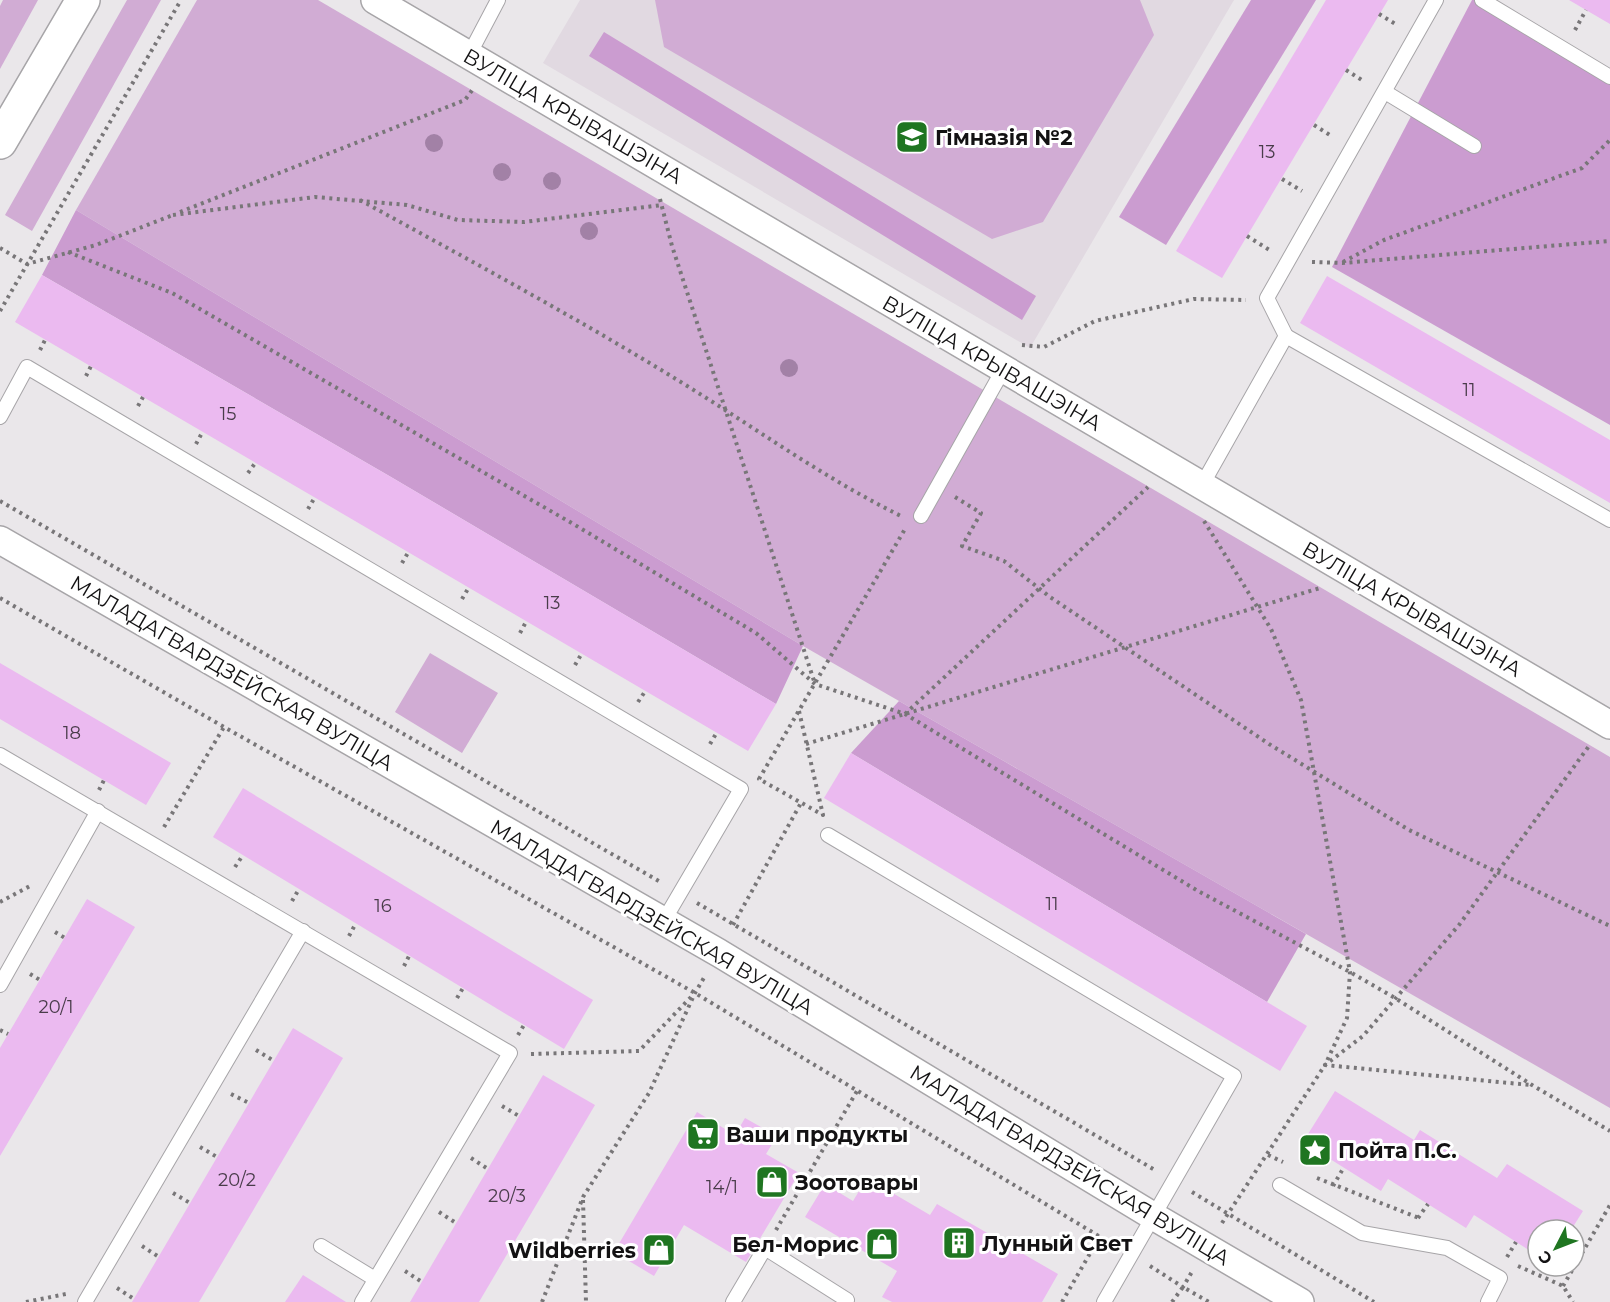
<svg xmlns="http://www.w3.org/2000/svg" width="1610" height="1302" font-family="Montserrat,sans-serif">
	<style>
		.built { fill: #e1d9e1 }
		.green { fill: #d1acd4 }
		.forest { fill: #cb9cd0 }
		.building { fill: #ebbaf0 }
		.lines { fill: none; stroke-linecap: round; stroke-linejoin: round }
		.lane-casing { stroke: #a7a5a8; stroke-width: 16 }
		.street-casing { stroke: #a7a5a8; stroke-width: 30 }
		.primary-casing { stroke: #a7a5a8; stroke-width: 36 }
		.path { stroke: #787678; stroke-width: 4; stroke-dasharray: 3 4.5; stroke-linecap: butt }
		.lane { stroke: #fff; stroke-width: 14 }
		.street { stroke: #fff; stroke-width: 27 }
		.primary { stroke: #fff; stroke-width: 33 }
		.tree { fill: #a281a6 }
		.labels { text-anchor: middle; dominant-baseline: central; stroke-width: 6; stroke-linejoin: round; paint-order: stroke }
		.number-label { font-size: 18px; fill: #493c4a }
		.street-label { font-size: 21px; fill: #131213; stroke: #fff }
		.poi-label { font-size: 21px; font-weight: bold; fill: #131213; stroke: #fff; text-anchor: start }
	</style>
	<rect width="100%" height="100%" fill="#eae7ea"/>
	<path class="built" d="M580 0H1234L1030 348 543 63Z"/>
	<g class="green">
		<path d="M3 0H38L0 69V6Z"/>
		<path d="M127 0H161L32 231 5 215Z"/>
		<path d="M197 0H318L1610 757V1108L803 646 76 210Z"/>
		<path d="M655 0H1140L1154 35 1043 222 992 239 664 47Z"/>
		<path d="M430 653 498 693 462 753 395 712Z"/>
	</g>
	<g class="forest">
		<path d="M1251 0H1316L1166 245 1119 217Z"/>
		<path d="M1472 0H1482L1610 81V425L1332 267Z"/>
		<path d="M604 32 1036 296 1022 320 589 56Z"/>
		<path d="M76 210 803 646 776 704 391 477 42 275Z"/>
		<path d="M899 701 1306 934 1267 1002 851 753Z"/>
	</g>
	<g class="building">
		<path d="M1326 0H1388L1222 278 1176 251Z"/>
		<path d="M1569 0H1610V24L1586 10Z"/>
		<path d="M42 275 391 477 776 704 748 751 15 322Z"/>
		<path d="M1327 276 1610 440V503L1300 323Z"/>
		<path d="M0 663 171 763 146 805 0 719Z"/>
		<path d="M851 753 1307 1026 1280 1071 824 798Z"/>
		<path d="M243 788 593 1000 564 1049 213 837Z"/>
		<path d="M87 899 135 927 0 1156V1048Z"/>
		<path d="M293 1028 343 1058 199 1302H132Z"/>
		<path d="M543 1075 595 1105 479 1302H410Z"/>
		<path d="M1335 1091 1414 1140 1420 1130 1497 1178 1507 1164 1583 1211 1571 1230H1538V1256L1474 1215 1466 1228 1388 1179 1381 1191 1303 1142Z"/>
		<path d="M697 1112 735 1135 745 1118 777 1136 766 1154 799 1173 746 1262 684 1225 654 1276 614 1252Z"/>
		<path d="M867 1178 930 1215 937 1204 1058 1274 1042 1302H892L882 1297 897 1271 805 1217 825 1184 853 1201Z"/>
		<path d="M303 1275 346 1302H285Z"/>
	</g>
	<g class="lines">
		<g class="lane-casing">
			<g id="lane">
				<path d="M1482 0 1610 77"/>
				<path d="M469 55 498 0"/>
				<path d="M1385 92 1474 146"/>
				<path d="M1286 336 1610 520"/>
				<path d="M0 417 27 367 741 789 663 922"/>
				<path d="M1202 485 1286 336 1267 298 1436 0"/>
				<path d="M921 516 1003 370"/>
				<path d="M0 755 510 1053 362 1302"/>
				<path d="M828 835 1234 1076 1104 1302"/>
				<path d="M0 985 98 811"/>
				<path d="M1280 1185 1362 1233 1447 1248 1500 1278 1488 1302"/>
				<path d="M321 1246 375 1279"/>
				<path d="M85 1302 303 931"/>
				<path d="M733 1302 765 1248 847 1300"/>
			</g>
		</g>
		<g class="street-casing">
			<g id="street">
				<path d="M375 0 1610 725"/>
				<path d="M0 540 719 953 1153 1216 1300 1302"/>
			</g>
		</g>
		<g class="primary-casing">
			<path id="primary" d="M0 142 83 0"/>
		</g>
		<g class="path">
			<path d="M1379 14 1397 25"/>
			<path d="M1575 30 1586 10"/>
			<path d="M1346 70 1365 82"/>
			<path d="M1314 125 1333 137"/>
			<path d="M1282 179 1302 191"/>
			<path d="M660 199 672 246 815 684"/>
			<path d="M360 200C469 260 579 319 684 384 757 429 824 478 901 516"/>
			<path d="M180 212 465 100 473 89"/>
			<path d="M173 215 315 197 407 205 458 220 524 222 662 205"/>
			<path d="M1247 236 1271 251"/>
			<path d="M0 248 27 264 96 245 173 215"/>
			<path d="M68 252 172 293 575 525 756 633 815 684 905 714 1198 891 1350 972 1395 998 1532 1085 1610 1131"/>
			<path d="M1312 262 1342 263 1610 241"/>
			<path d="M1343 262 1384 240 1582 168 1610 140"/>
			<path d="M0 311 181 0"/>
			<path d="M1022 345 1044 347 1095 321 1194 299 1246 300"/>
			<path d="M40 350 45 340"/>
			<path d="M86 376 91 366"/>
			<path d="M138 406 143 397"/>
			<path d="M196 444 203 431"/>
			<path d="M248 473 256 462"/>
			<path d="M955 497 981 513 962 546 1004 561 1050 597 1269 744 1409 830 1610 926"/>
			<path d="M0 501 662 883"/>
			<path d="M308 509 315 497"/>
			<path d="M1204 521 1271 629 1301 700 1350 972 1347 1018 1325 1065 1530 1085"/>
			<path d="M402 563 409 551"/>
			<path d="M0 598 224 727 695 993 1112 1244"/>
			<path d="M462 599 469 587"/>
			<path d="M520 633 527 620"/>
			<path d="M575 665 582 653"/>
			<path d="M638 702 646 690"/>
			<path d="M799 711 823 815 759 779 905 529"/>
			<path d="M905 714 1148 487"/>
			<path d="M710 744 717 732"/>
			<path d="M806 744 1320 588"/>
			<path d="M99 790 104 780"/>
			<path d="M164 827 224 727"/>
			<path d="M235 867 243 855"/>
			<path d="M292 901 299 889"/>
			<path d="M0 902 30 886"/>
			<path d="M697 903 1155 1170"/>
			<path d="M733 925 801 803"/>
			<path d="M55 932 65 938"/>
			<path d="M349 936 356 923"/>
			<path d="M404 966 409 956"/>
			<path d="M30 974 40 980"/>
			<path d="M457 998 463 988"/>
			<path d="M0 1030 8 1034"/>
			<path d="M518 1035 524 1025"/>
			<path d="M256 1050 274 1061"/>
			<path d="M531 1054 639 1051 692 996"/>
			<path d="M231 1094 249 1103"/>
			<path d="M502 1106 519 1116"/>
			<path d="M200 1147 217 1157"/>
			<path d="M1268 1155 1283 1162"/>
			<path d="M471 1158 488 1169"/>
			<path d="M1317 1178 1419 1218"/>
			<path d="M1333 1186 1344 1167"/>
			<path d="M1192 1192 1374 1302"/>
			<path d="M173 1193 190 1203"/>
			<path d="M583 1200 586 1302"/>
			<path d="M439 1212 456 1223"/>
			<path d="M1418 1218 1428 1204"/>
			<path d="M1222 1223 1325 1065 1363 1036 1459 925 1589 746"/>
			<path d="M776 1230 857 1091"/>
			<path d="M142 1246 159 1257"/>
			<path d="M1507 1257 1516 1242"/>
			<path d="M1150 1266 1183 1287 1193 1270"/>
			<path d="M1518 1266 1563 1286 1573 1302"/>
			<path d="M405 1271 422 1282"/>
			<path d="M1563 1286 1610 1205"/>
			<path d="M117 1288 134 1299"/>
			<path d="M26 1302 66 1294"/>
			<path d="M542 1302 583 1197 649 1093 695 993 705 976"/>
			<path d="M1062 1302 1100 1236"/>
			<path d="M1172 1302 1183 1287 1209 1302"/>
		</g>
		<use href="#lane" class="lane"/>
		<use href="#street" class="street"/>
		<use href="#primary" class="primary"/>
	</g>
	<g class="tree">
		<circle cx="434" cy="143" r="9"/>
		<circle cx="502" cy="172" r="9"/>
		<circle cx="552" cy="181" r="9"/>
		<circle cx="589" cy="231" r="9"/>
		<circle cx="789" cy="368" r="9"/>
	</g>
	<defs>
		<g id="school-square" transform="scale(1.725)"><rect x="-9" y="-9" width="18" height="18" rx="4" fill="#1f7521" stroke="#fff"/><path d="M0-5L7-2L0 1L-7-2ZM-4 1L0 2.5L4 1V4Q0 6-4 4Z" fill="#fff"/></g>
		<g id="supermarket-square" transform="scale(1.725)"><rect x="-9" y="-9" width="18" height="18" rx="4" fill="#1f7521" stroke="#fff"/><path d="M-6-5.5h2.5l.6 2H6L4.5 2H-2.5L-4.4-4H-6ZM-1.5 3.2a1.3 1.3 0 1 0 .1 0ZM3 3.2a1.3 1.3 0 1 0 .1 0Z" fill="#fff"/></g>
		<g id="sight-square" transform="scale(1.725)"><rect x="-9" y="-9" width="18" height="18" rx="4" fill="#1f7521" stroke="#fff"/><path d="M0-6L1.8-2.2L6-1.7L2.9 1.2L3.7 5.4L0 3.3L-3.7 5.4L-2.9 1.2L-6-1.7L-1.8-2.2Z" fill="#fff"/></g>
		<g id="shop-square" transform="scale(1.725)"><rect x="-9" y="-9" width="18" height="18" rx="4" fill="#1f7521" stroke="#fff"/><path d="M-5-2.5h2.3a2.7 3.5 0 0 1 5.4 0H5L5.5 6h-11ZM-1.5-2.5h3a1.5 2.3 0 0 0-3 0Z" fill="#fff"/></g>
		<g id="building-square" transform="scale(1.725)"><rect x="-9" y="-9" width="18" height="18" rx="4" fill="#1f7521" stroke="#fff"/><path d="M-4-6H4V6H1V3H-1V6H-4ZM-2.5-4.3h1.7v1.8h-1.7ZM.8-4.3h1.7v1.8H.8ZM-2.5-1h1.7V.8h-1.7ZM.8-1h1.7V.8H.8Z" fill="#fff"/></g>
	</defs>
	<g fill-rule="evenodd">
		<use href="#school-square" x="912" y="137"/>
		<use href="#supermarket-square" x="703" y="1134"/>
		<use href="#sight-square" x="1315" y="1150"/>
		<use href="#shop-square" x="772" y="1182"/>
		<use href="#building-square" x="959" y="1243"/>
		<use href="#shop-square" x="882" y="1244"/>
		<use href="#shop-square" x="659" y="1250"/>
	</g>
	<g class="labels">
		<g class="number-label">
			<text x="1267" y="152">13</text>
			<text x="1469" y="390">11</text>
			<text x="228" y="414">15</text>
			<text x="552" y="603">13</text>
			<text x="72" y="733">18</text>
			<text x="1052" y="904">11</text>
			<text x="383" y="906">16</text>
			<text x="56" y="1007">20/1</text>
			<text x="237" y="1180">20/2</text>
			<text x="722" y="1187">14/1</text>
			<text x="507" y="1196">20/3</text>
		</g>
		<g class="street-label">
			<text transform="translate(573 116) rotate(30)">ВУЛІЦА КРЫВАШЭІНА</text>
			<text transform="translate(992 363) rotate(30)">ВУЛІЦА КРЫВАШЭІНА</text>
			<text transform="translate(1412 609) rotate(30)">ВУЛІЦА КРЫВАШЭІНА</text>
			<text transform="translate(232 673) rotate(30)">МАЛАДАГВАРДЗЕЙСКАЯ ВУЛІЦА</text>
			<text transform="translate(652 917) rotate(30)">МАЛАДАГВАРДЗЕЙСКАЯ ВУЛІЦА</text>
			<text transform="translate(1070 1165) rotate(31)">МАЛАДАГВАРДЗЕЙСКАЯ ВУЛІЦА</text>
		</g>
		<g class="poi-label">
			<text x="935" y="137">Гімназія №2</text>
			<text x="726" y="1134">Ваши продукты</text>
			<text x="1338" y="1150">Пойта П.С.</text>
			<text x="795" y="1182">Зоотовары</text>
			<text x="982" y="1243">Лунный Свет</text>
			<text x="859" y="1244" text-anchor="end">Бел-Морис</text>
			<text x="636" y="1250" text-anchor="end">Wildberries</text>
		</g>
	</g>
	<g transform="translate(1556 1248) rotate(228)"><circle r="28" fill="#ffffff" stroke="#a1a0a1" stroke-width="1.5"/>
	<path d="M0-4.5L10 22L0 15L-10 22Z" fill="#1f7521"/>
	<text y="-9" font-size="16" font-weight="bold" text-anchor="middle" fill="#131213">С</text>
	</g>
</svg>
